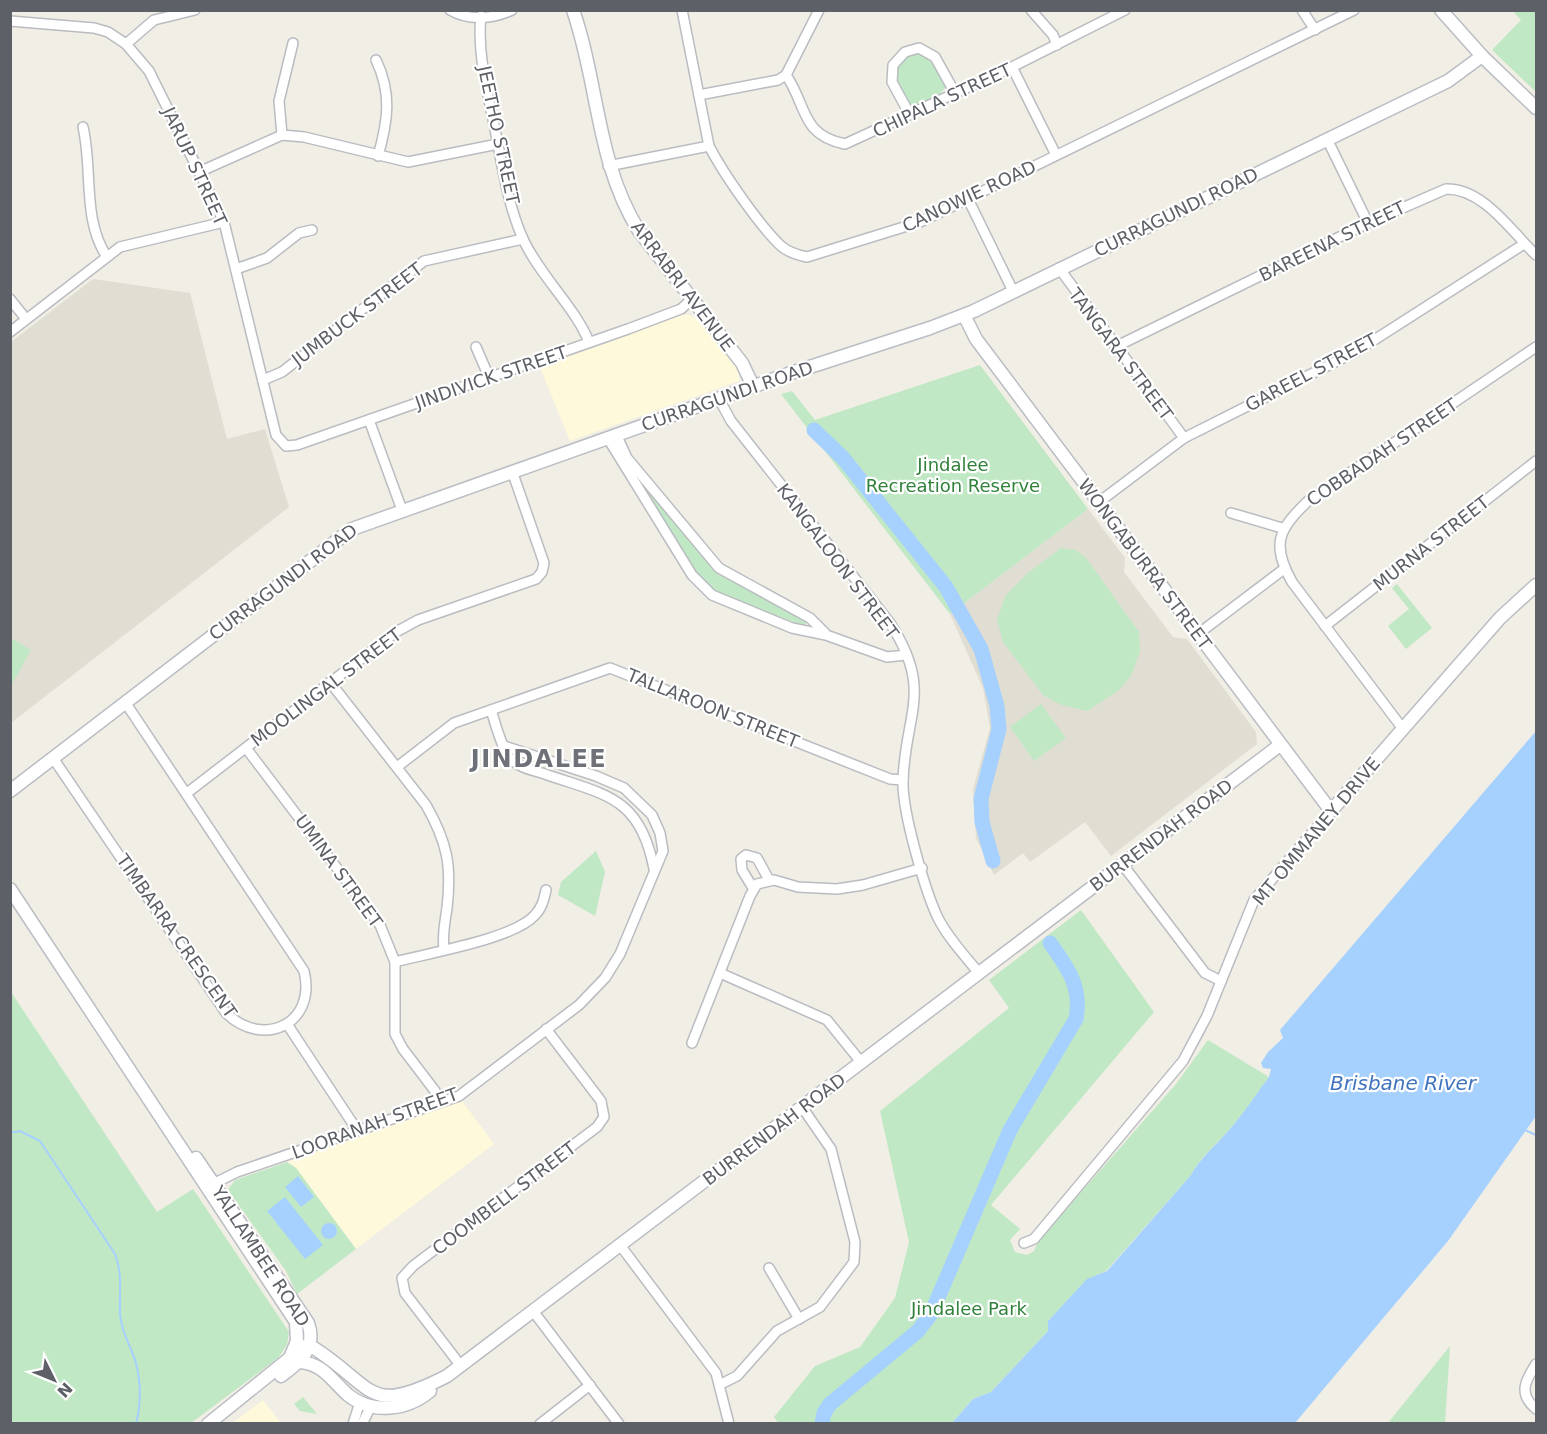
<svg xmlns="http://www.w3.org/2000/svg" width="1547" height="1434" font-family="'DejaVu Sans',sans-serif">
	<style>
		.commercial { fill: #fff9db }
		.education { fill: #e0ddd3 }
		.green { fill: #c1e8c4 }
		.water { fill: #a6d1ff }
		.lines { fill: none; stroke-linecap: round; stroke-linejoin: round }
		.stream { stroke: #a6d1ff; stroke-width: 2 }
		.river { stroke: #a6d1ff; stroke-width: 15 }
		.street-casing { stroke: #babcc1; stroke-width: 12 }
		.secondary-casing { stroke: #babdc3; stroke-width: 15 }
		.street { stroke: #fff; stroke-width: 9 }
		.secondary { stroke: #fff; stroke-width: 12 }
		.labels { text-anchor: middle; dominant-baseline: central; stroke-width: 4.5; stroke-linejoin: round; paint-order: stroke }
		.street-label { font-size: 18px; fill: #5d6066; stroke: #fff }
		.park-label { font-size: 18px; fill: #31813b; stroke: #fff }
		.water-label { font-size: 20px; font-style: italic; fill: #4174be; stroke: #fff }
		.district-label { font-size: 24px; font-weight: bold; letter-spacing: 1.5px; fill: #6e7278; stroke: #fff }
	</style>
	<rect width="100%" height="100%" fill="#f0eee5"/>
	<g class="commercial">
		<path d="M686 314 697 318 739 371V381L570 441 539 365Z"/>
		<path d="M462 1101 494 1144 356 1249 296 1168 287 1162Z"/>
		<path d="M263 1400 281 1423H232L238 1419Z"/>
	</g>
	<g class="education">
		<path d="M93 279 190 293 227 439 265 429 289 507 11 723V342Z"/>
		<path d="M1088 509 1125 558 1124 572 1173 637 1187 639 1256 732 1257 744 1111 856 1085 822 1030 862 1023 853 994 875 976 838 973 789 990 728 983 688 950 614Z"/>
	</g>
	<g class="green">
		<path d="M1513 11H1536V92L1492 50 1521 20Z"/>
		<path d="M919 52 932 60 947 85C941 96 923 104 910 105 895 88 892 74 905 55Z"/>
		<path d="M980 365 1088 509 950 614 781 394 792 391 815 420Z"/>
		<path d="M639 480 717 574 802 617 807 621 805 626 716 593 702 583Z"/>
		<path d="M1061 548 1076 550 1087 559 1139 632 1140 652 1131 676 1118 691 1087 711 1061 705 1043 695 1003 642 997 619 1006 595 1029 572Z"/>
		<path d="M1397 584 1432 628 1406 649 1388 626 1409 609 1392 588Z"/>
		<path d="M11 638 31 650 11 686 10 638Z"/>
		<path d="M1041 704 1066 738 1034 761 1010 727Z"/>
		<path d="M596 851 605 872 595 916 558 895 561 882Z"/>
		<path d="M1081 910 1154 1012 991 1205 1020 1229 1010 1240 1015 1252 1027 1255 1034 1251 1039 1240 1176 1084 1208 1040 1269 1077C1257 1093 1246 1110 1233 1126 1219 1142 1201 1156 1191 1175L1106 1271 1087 1280 1048 1321V1331L991 1392 973 1399 952 1423 779 1424 774 1417 815 1366 860 1347 895 1298 909 1242 880 1111 1009 1008 989 980Z"/>
		<path d="M11 992 157 1212 193 1189 289 1332 287 1345 278 1358 191 1423H11Z"/>
		<path d="M287 1162 296 1168 356 1249 297 1294 286 1271 228 1190 235 1180Z"/>
		<path d="M1450 1346 1445 1423H1388Z"/>
		<path d="M303 1397 317 1414 300 1411 294 1404Z"/>
	</g>
	<g class="water">
		<path d="M1536 731V1116L1448 1241 1295 1423H952L973 1399 991 1392 1048 1331V1321L1087 1279 1107 1271 1191 1175C1200 1158 1217 1144 1230 1129 1244 1113 1256 1094 1269 1077L1271 1069 1263 1068 1261 1063 1268 1052 1283 1038 1280 1030Z"/>
		<path d="M298 1176 314 1197 301 1207 285 1187Z"/>
		<path d="M285 1197 323 1245 305 1259 267 1211Z"/>
		<circle cx="329" cy="1231" r="8"/>
	</g>
	<g class="lines">
		<g class="stream">
			<path d="M1525 1130 1536 1135"/>
			<path d="M10 1133 20 1131 40 1141 115 1254C123 1274 119 1293 120 1314 121 1332 131 1346 136 1363 141 1383 141 1404 136 1424"/>
		</g>
		<g class="river">
			<path d="M814 430 843 458 946 587 981 649 997 706 999 729 981 799 982 822 993 861"/>
			<path d="M822 1424 824 1413 830 1404 918 1331 931 1314 1010 1130 1076 1019C1082 987 1068 968 1050 943"/>
		</g>
		<g class="street-casing">
			<g id="street">
				<path d="M450 10C468 21 493 19 512 10"/>
				<path d="M682 10 709 146C723 173 759 225 781 246 788 252 797 255 807 257L920 222 1354 10"/>
				<path d="M1031 10 1053 35 1057 45"/>
				<path d="M1302 10 1315 30"/>
				<path d="M481 16C477 52 487 89 494 124 502 163 507 203 523 239 540 276 575 307 589 342"/>
				<path d="M10 21 94 28 108 32 126 44 149 71 224 222 276 435 286 446 297 445 628 329 681 309 692 299"/>
				<path d="M126 44 154 20 195 10"/>
				<path d="M376 60C392 93 388 121 378 156"/>
				<path d="M1012 67 1056 155"/>
				<path d="M786 75C807 105 800 135 845 144L1012 67 1125 10"/>
				<path d="M699 95 778 80 786 75 819 10"/>
				<path d="M910 115 892 82 893 65 905 52 919 48 935 57 955 93"/>
				<path d="M83 127C93 170 82 220 107 257"/>
				<path d="M282 135 279 101 293 43"/>
				<path d="M1327 139 1368 223"/>
				<path d="M608 166 709 146"/>
				<path d="M199 172 282 135 304 137 408 162 498 144"/>
				<path d="M968 199 1013 291"/>
				<path d="M1059 268 1184 438"/>
				<path d="M236 269 267 258 299 233 312 230"/>
				<path d="M10 299 26 319"/>
				<path d="M10 332 120 247 224 222"/>
				<path d="M476 347 489 377"/>
				<path d="M1115 347 1368 223 1446 189C1483 188 1511 231 1536 255"/>
				<path d="M263 380 282 372 424 261 523 239"/>
				<path d="M719 399 731 421 890 623C934 691 905 713 903 781 902 811 925 891 938 918 948 938 965 956 979 973"/>
				<path d="M369 420 402 510"/>
				<path d="M616 434 627 458 719 568 810 618 825 633"/>
				<path d="M607 437 692 575 712 595 792 628 826 635 887 657 906 655"/>
				<path d="M1099 502 1184 438 1357 351 1524 244"/>
				<path d="M1231 513 1282 528"/>
				<path d="M1325 626 1536 461"/>
				<path d="M1198 634 1284 569"/>
				<path d="M330 682 426 805C447 842 452 865 447 908 445 922 442 935 444 949"/>
				<path d="M491 710C496 725 500 744 509 757 517 767 531 770 542 773 604 795 640 795 654 869"/>
				<path d="M1403 729 1292 582C1271 544 1278 530 1308 501L1536 347"/>
				<path d="M246 748 380 925 395 962V1034L403 1049 435 1091 440 1102"/>
				<path d="M53 758 226 1013C263 1049 317 1024 304 971L125 702"/>
				<path d="M397 767 454 723 610 668 890 779 903 780"/>
				<path d="M187 793 396 632 418 620 536 579 542 572 544 563 512 471"/>
				<path d="M1123 865 1205 973 1221 981"/>
				<path d="M753 888 742 870 741 859 746 855 757 858 769 880"/>
				<path d="M395 962C428 953 514 939 535 915 542 908 544 899 546 890"/>
				<path d="M720 973 827 1020 861 1062"/>
				<path d="M287 1024 357 1130"/>
				<path d="M692 1043 750 896 757 884 774 880 798 887 837 889 863 885 922 868"/>
				<path d="M209 1186 237 1172 459 1096 579 1005 605 978 620 954 663 851 660 833 652 815 624 788 596 776 504 746"/>
				<path d="M1024 1243 1034 1239 1183 1061 1207 1016 1254 900 1331 811"/>
				<path d="M620 1245 716 1373 729 1424"/>
				<path d="M769 1268 799 1319"/>
				<path d="M533 1311 619 1424"/>
				<path d="M1536 1364C1525 1381 1518 1394 1536 1409"/>
				<path d="M461 1366 405 1293 402 1278 413 1266 597 1127 604 1117 601 1101 546 1029"/>
				<path d="M721 1384 737 1376 777 1331 820 1307 854 1262 855 1242 831 1149 802 1107"/>
				<path d="M353 1424 360 1402"/>
				<path d="M362 1424 371 1406"/>
				<path d="M540 1424 590 1385"/>
			</g>
		</g>
		<g class="secondary-casing">
			<g id="secondary">
				<path d="M573 10C599 85 596 162 639 231L742 363 753 386"/>
				<path d="M1441 10 1482 56 1536 108"/>
				<path d="M964 315 976 339 1331 811 1500 618 1536 585"/>
				<path d="M10 791 352 529 788 374 930 328 974 311 1448 81 1482 56"/>
				<path d="M10 889 296 1322 297 1341 290 1358 208 1424"/>
				<path d="M196 1158 308 1323C317 1348 300 1362 281 1376"/>
				<path d="M294 1350 306 1346 314 1348C376 1388 367 1417 447 1376L1280 745"/>
				<path d="M299 1362C323 1363 332 1381 348 1395 373 1415 407 1410 430 1391"/>
			</g>
		</g>
		<use href="#street" class="street"/>
		<use href="#secondary" class="secondary"/>
	</g>
	<g class="labels">
		<g class="street-label">
			<text transform="translate(942 100) rotate(-25)">CHIPALA STREET</text>
			<text transform="translate(499 135) rotate(78)">JEETHO STREET</text>
			<text transform="translate(195 166) rotate(65)">JARUP STREET</text>
			<text transform="translate(969 196) rotate(-25)">CANOWIE ROAD</text>
			<text transform="translate(1176 212) rotate(-26)">CURRAGUNDI ROAD</text>
			<text transform="translate(1332 241) rotate(-26)">BAREENA STREET</text>
			<text transform="translate(683 286) rotate(53)">ARRABRI AVENUE</text>
			<text transform="translate(357 314) rotate(-37)">JUMBUCK STREET</text>
			<text transform="translate(1121 354) rotate(53)">TANGARA STREET</text>
			<text transform="translate(1311 372) rotate(-28)">GAREEL STREET</text>
			<text transform="translate(491 377) rotate(-19)">JINDIVICK STREET</text>
			<text transform="translate(727 396) rotate(-19)">CURRAGUNDI ROAD</text>
			<text transform="translate(1382 452) rotate(-34)">COBBADAH STREET</text>
			<text transform="translate(1431 543) rotate(-38)">MURNA STREET</text>
			<text transform="translate(838 561) rotate(53)">KANGALOON STREET</text>
			<text transform="translate(1145 564) rotate(53)">WONGABURRA STREET</text>
			<text transform="translate(283 582) rotate(-37)">CURRAGUNDI ROAD</text>
			<text transform="translate(326 687) rotate(-37)">MOOLINGAL STREET</text>
			<text transform="translate(713 708) rotate(22)">TALLAROON STREET</text>
			<text transform="translate(1316 831) rotate(-50)">MT OMMANEY DRIVE</text>
			<text transform="translate(1161 835) rotate(-37)">BURRENDAH ROAD</text>
			<text transform="translate(339 871) rotate(54)">UMINA STREET</text>
			<text transform="translate(177 936) rotate(55)">TIMBARRA CRESCENT</text>
			<text transform="translate(375 1123) rotate(-20)">LOORANAH STREET</text>
			<text transform="translate(774 1129) rotate(-37)">BURRENDAH ROAD</text>
			<text transform="translate(504 1198) rotate(-37)">COOMBELL STREET</text>
			<text transform="translate(261 1256) rotate(57)">YALLAMBEE ROAD</text>
		</g>
		<g class="park-label">
			<text x="953" y="464">Jindalee<tspan x="953" dy="21">Recreation Reserve</tspan></text>
			<text x="969" y="1308">Jindalee Park</text>
		</g>
		<g class="water-label">
			<text x="1403" y="1083">Brisbane River</text>
		</g>
		<g class="district-label">
			<text x="539" y="759">JINDALEE</text>
		</g>
	</g>
	<rect width="1547" height="1434" fill="none" stroke="#5d6066" stroke-width="24"/>
	<g transform="translate(54 1380) rotate(133)" stroke="#ffffff" stroke-width="4.5" paint-order="stroke">
	<path d="M0-4.5L10 22L0 15L-10 22Z" fill="#5d6066"/>
	<text y="-9" font-size="16" font-weight="bold" text-anchor="middle" fill="#5d6066">N</text>
	</g>
</svg>
